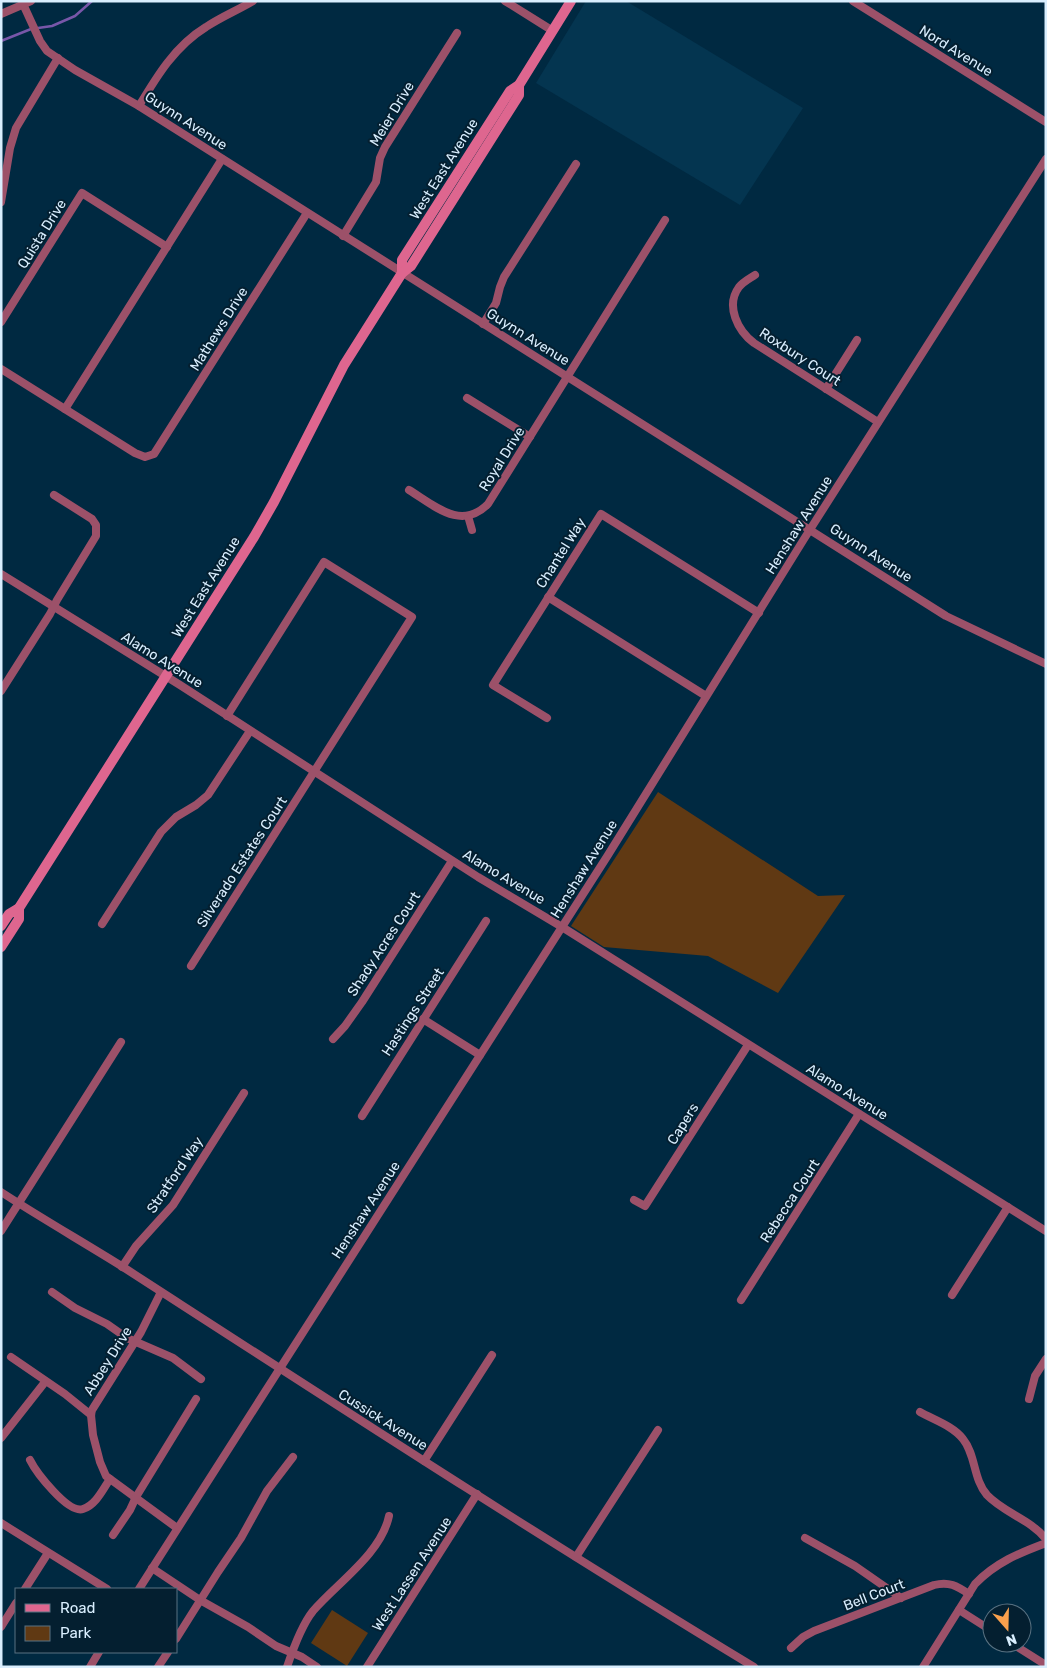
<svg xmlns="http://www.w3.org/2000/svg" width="1047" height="1668" font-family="Rubik,sans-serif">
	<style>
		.built { fill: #043550 }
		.green { fill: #603913 }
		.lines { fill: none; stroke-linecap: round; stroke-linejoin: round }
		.stream { stroke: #7857a9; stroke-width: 2.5 }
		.street { stroke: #9c5169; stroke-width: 8 }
		.secondary { stroke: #de668f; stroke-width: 10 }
		.labels { text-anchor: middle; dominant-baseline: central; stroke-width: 4; stroke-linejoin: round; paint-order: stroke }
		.street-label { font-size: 14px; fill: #d9eefe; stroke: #041f30 }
	</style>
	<rect width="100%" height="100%" fill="#002941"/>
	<path class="built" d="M586 1H626L803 108 740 205 536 83Z"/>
	<g class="green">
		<path d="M658 792 818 896 845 895 778 993 708 956 604 947 571 926Z"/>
		<path d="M332 1610 368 1633 347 1666 311 1643Z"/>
	</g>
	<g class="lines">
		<path class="stream" d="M1 41 31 29 52 26 75 16 92 1"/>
		<g class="street">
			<path d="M505 1 553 31"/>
			<path d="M853 1 1046 122"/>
			<path d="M23 4 40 41 47 51 75 70 139 106 946 616 1046 664"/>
			<path d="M1 14 31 1"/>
			<path d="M139 106C157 76 175 46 206 27 221 17 238 10 253 1"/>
			<path d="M1 202 10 148 16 128 58 58"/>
			<path d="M343 236 376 182 380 158 385 147 457 33"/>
			<path d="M755 275C749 279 743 282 739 287 725 306 738 331 754 343L878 422"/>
			<path d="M1 322 82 193 167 247"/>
			<path d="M483 324 496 303 500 287 504 277 576 164"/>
			<path d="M1 369 135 453 145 457 154 454 307 213"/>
			<path d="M826 389 857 340"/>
			<path d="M467 398 530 437"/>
			<path d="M65 409 222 159"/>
			<path d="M409 490C435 506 461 531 488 504L665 220"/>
			<path d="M468 516 472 530"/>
			<path d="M1 574 180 685 478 877 562 927 1046 1231"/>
			<path d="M548 597 706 696"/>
			<path d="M1 691 50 614 57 600 96 536V525L92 519 54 495"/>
			<path d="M547 718 493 685 601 514 759 613"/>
			<path d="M102 924 161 832 176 817 196 805 208 795 250 731"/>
			<path d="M191 966 412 617 324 562 227 716"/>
			<path d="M423 1019 480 1055"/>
			<path d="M333 1039 345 1026 362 1002 452 861"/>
			<path d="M362 1116 486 921"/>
			<path d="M1 1192C41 1218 83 1242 123 1267 332 1402 541 1538 754 1667"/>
			<path d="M634 1200 645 1206 748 1045"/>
			<path d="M1 1231 121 1042"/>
			<path d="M122 1267 136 1246 173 1205 244 1093"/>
			<path d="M52 1292 75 1308 107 1324 127 1338 173 1358 201 1379"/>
			<path d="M161 1292 141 1332 92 1410 91 1415 93 1435 100 1462 106 1476 177 1528"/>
			<path d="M952 1295 1008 1207"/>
			<path d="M741 1300 859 1114"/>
			<path d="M11 1357 65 1394 91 1415"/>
			<path d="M1029 1399 1035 1376 1046 1359"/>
			<path d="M920 1412C934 1420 953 1426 963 1439 976 1455 973 1479 987 1495 1004 1513 1030 1519 1046 1539"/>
			<path d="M1 1438 45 1382"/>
			<path d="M30 1460C36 1472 68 1514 83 1509 96 1505 103 1489 110 1479"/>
			<path d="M424 1461 492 1355"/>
			<path d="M1 1523 107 1589"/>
			<path d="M113 1535 130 1510 136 1497 196 1399"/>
			<path d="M805 1538 855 1566 901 1598"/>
			<path d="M576 1557 658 1430"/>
			<path d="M152 1568 200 1600 248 1627 276 1646 302 1657 317 1667"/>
			<path d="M25 1589 48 1553"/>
			<path d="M139 1589 608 855 804 539 1046 159"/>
			<path d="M959 1610 992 1631"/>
			<path d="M1 1627 16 1603"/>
			<path d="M176 1639 218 1572 241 1538 267 1491 293 1457"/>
			<path d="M1011 1643 1046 1665"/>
			<path d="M791 1648 803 1637 814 1631 934 1585C949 1581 957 1586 969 1594"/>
			<path d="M90 1667 99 1652"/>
			<path d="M158 1667 168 1652"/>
			<path d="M287 1667C293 1649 301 1626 313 1611 337 1583 381 1554 389 1516"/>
			<path d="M367 1667 477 1494"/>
			<path d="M923 1667 975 1584C995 1563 1019 1553 1046 1543"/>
		</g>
		<g class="secondary">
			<path d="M402 273V260L510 91 519 85 571 1"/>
			<path d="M1 926 9 914 19 908 254 537 274 502 344 365 402 273 411 266 519 95V85"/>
			<path d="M1 947 19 919V908"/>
		</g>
	</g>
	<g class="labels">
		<g class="street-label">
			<text transform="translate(956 51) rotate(32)">Nord Avenue</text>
			<text transform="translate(392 114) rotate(-59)">Meier Drive</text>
			<text transform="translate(186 121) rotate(33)">Guynn Avenue</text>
			<text transform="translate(444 169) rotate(-58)">West East Avenue</text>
			<text transform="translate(42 234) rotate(-58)">Quista Drive</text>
			<text transform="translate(219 329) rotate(-58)">Mathews Drive</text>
			<text transform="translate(528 337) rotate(32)">Guynn Avenue</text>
			<text transform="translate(800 357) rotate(33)">Roxbury Court</text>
			<text transform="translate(502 459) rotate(-58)">Royal Drive</text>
			<text transform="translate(799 525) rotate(-58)">Henshaw Avenue</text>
			<text transform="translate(561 553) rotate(-58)">Chantel Way</text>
			<text transform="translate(871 553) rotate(33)">Guynn Avenue</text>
			<text transform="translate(206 587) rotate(-58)">West East Avenue</text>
			<text transform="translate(162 660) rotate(32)">Alamo Avenue</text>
			<text transform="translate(242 862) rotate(-57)">Silverado Estates Court</text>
			<text transform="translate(584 869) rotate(-58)">Henshaw Avenue</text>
			<text transform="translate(504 877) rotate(31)">Alamo Avenue</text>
			<text transform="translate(384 944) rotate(-57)">Shady Acres Court</text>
			<text transform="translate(413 1012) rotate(-57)">Hastings Street</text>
			<text transform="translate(847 1092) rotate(32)">Alamo Avenue</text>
			<text transform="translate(683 1124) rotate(-58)">Capers</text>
			<text transform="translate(175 1175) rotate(-56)">Stratford Way</text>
			<text transform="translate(790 1201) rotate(-57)">Rebecca Court</text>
			<text transform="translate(366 1210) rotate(-57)">Henshaw Avenue</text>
			<text transform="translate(108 1361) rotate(-58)">Abbey Drive</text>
			<text transform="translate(383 1420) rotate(32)">Cussick Avenue</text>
			<text transform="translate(412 1574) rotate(-57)">West Lassen Avenue</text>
			<text transform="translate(874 1595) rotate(-21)">Bell Court</text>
		</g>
	</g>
	<rect width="1047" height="1668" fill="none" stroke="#d9eefe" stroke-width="5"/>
	<rect x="15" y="1588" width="162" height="65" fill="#041f30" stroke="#597282"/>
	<rect x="25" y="1604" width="25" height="8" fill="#de668f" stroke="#597282"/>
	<text x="60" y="1613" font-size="15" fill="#d9eefe">Road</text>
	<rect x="25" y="1626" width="25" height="15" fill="#603913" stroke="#597282"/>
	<text x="60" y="1638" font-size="15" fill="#d9eefe">Park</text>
	<g transform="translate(1007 1628) rotate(160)"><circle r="24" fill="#041f30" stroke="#597282"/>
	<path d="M0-4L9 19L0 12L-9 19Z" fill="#f9a04d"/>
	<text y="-8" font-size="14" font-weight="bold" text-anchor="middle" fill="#d9eefe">N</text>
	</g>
</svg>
